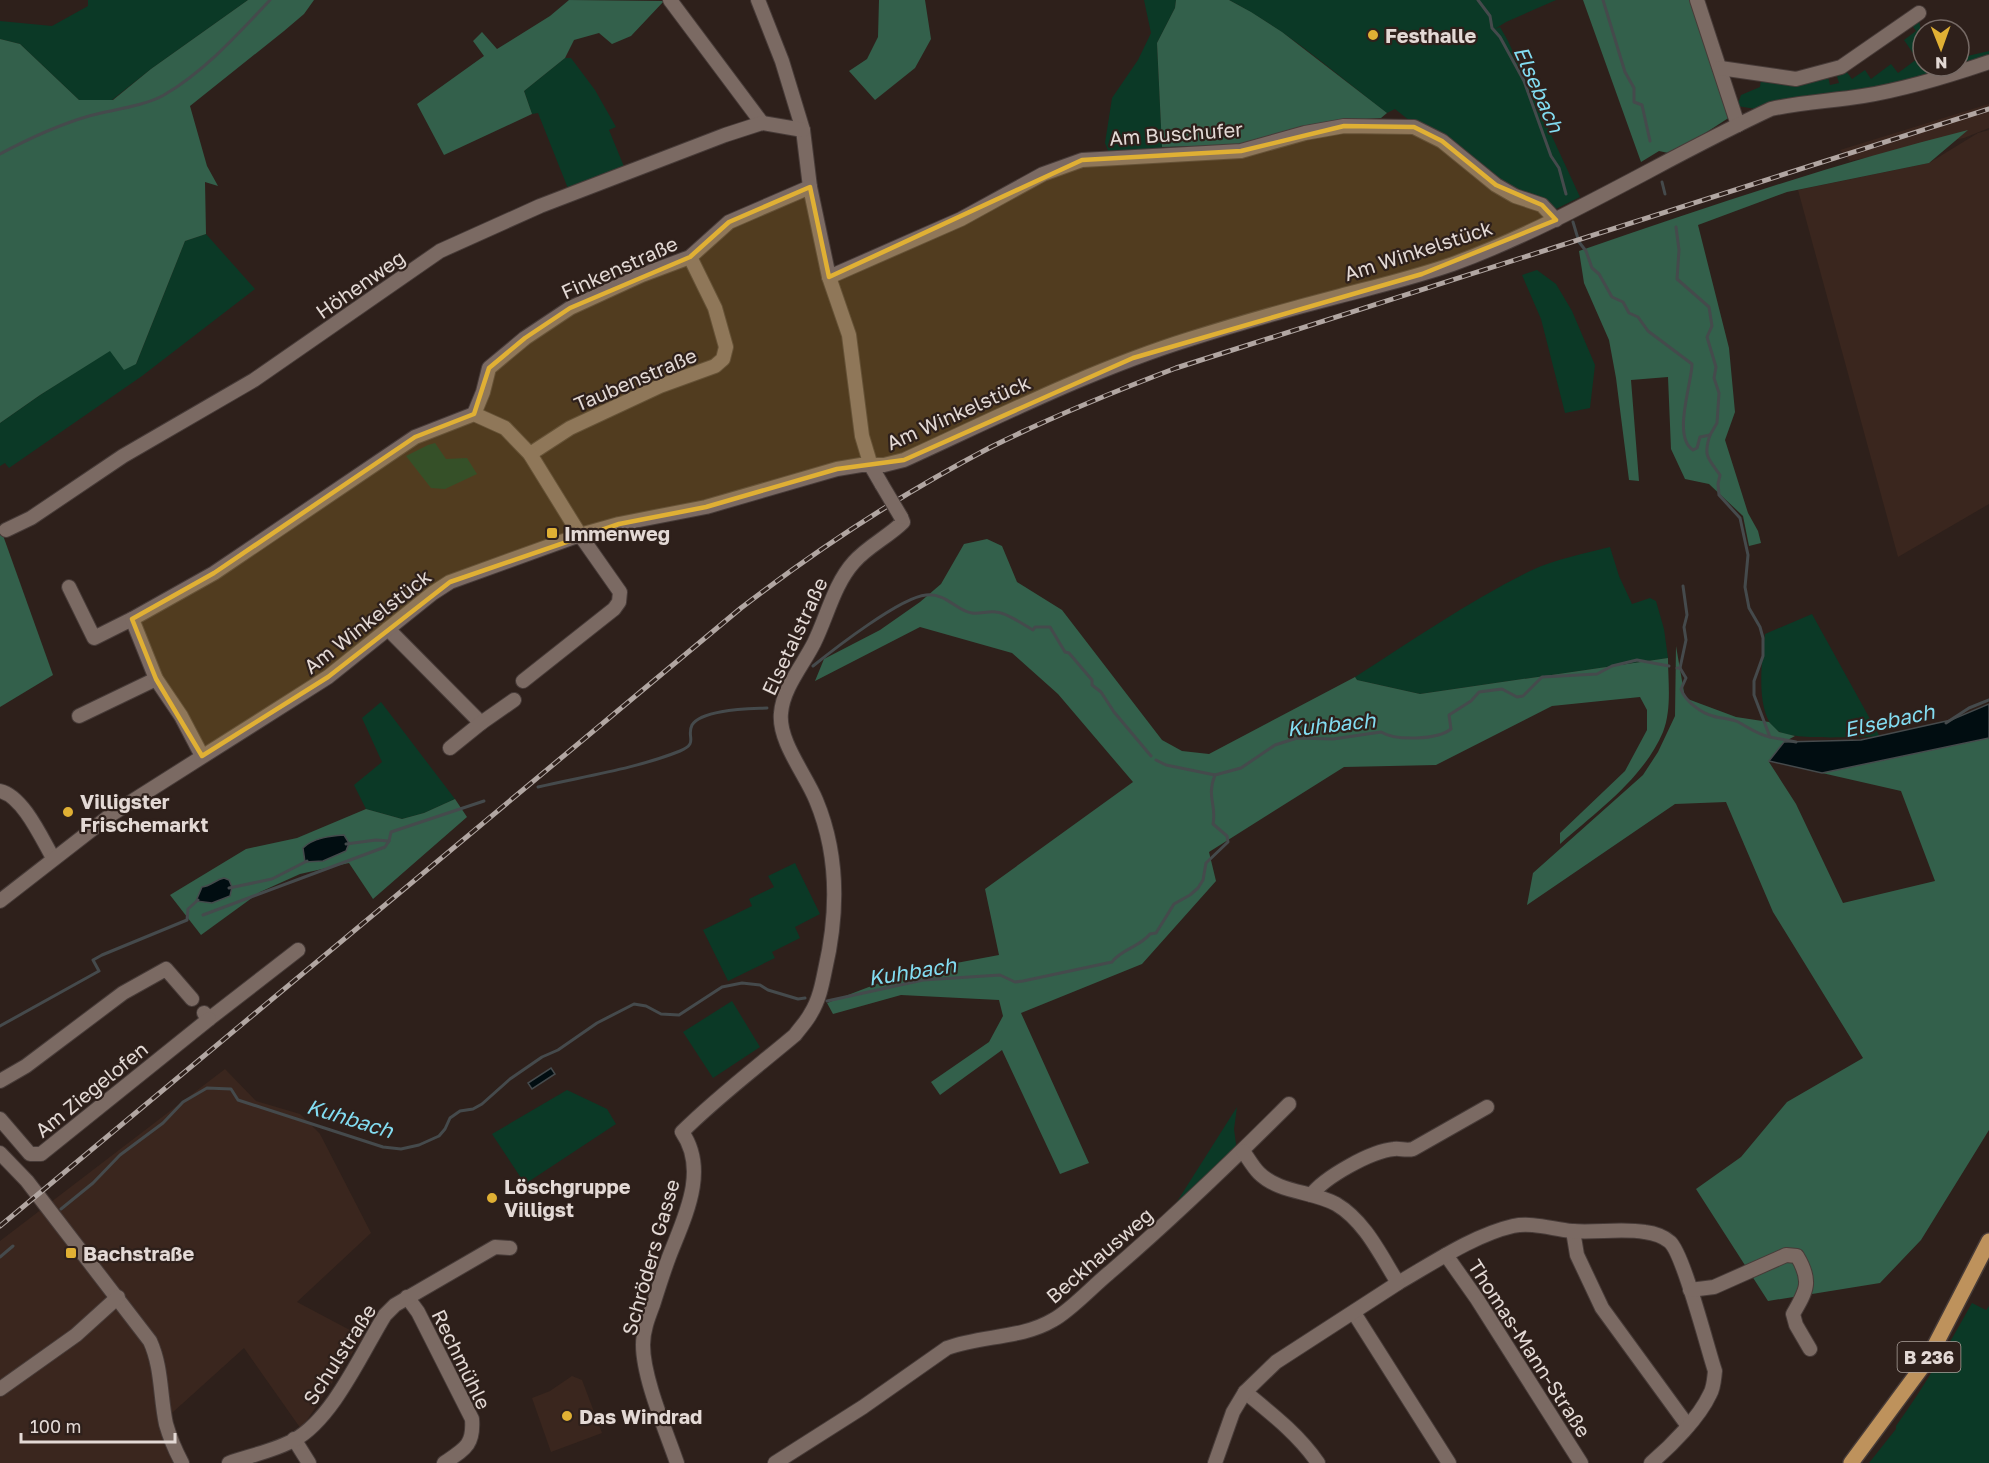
<svg xmlns="http://www.w3.org/2000/svg" width="1989" height="1463" font-family="'Golos Text',sans-serif">
	<style>
		.built { fill: #3a261e }
		.green { fill: #0b3926 }
		.forest { fill: #33604b }
		.water { fill: #010d11; stroke: #454a4c; stroke-width: 1.5 }
		.lines { fill: none; stroke-linecap: round; stroke-linejoin: round }
		.stream { stroke: #454a4c; stroke-width: 3 }
		.minor-casing { stroke: #473b38; stroke-width: 16 }
		.major-casing { stroke: #473b38; stroke-width: 18 }
		.minor { stroke: #7b6a63; stroke-width: 14 }
		.major { stroke: #be925c; stroke-width: 15 }
		.rail-casing { stroke: #b1a6a2; stroke-width: 5 }
		.rail { stroke: #2e201b; stroke-width: 3; stroke-dasharray: 9; stroke-linecap: butt }
		.minor-bridge-casing { stroke: #473b38; stroke-width: 16; stroke-linecap: butt }
		.minor-bridge { stroke: #7b6a63; stroke-width: 14 }
		.marked { fill: #e0b034; fill-opacity: 0.2; stroke: #e0b034; stroke-width: 4.5; stroke-linejoin: round }
		.poi-dot { fill: #e0b034; stroke: #2e201b; stroke-width: 2 }
		.labels { text-anchor: middle; dominant-baseline: central; stroke-width: 4.5; stroke-linejoin: round; paint-order: stroke }
		.shield { fill: #2e201b; stroke: #ada29d; stroke-width: 1.5 }
		.shield-label { font-size: 18px; font-weight: bold; fill: #e3d9d5 }
		.poi-label { font-size: 20px; font-weight: bold; fill: #e3d9d5; stroke: #2e201b; text-anchor: start }
		.street-label { font-size: 20px; fill: #e3d9d5; stroke: #2e201b }
		.water-label { font-size: 21px; font-style: italic; fill: #82dcf1; stroke: #2e201b }
	</style>
	<rect width="100%" height="100%" fill="#2e201b"/>
	<g class="built">
		<path d="M1989 104V128L1964 138 1850 161 1840 150Z"/>
		<path d="M1989 130V504L1898 557 1798 190 1929 163 1978 133Z"/>
		<path d="M225 1069 256 1101 300 1114 320 1134 371 1233 297 1302 363 1337 301 1429 244 1348 162 1422 167 1450 173 1463H0V1241Z"/>
		<path d="M572 1376 582 1380 602 1433 551 1452 532 1398 550 1391Z"/>
	</g>
	<g class="green">
		<path d="M88 0H248L151 69 112 100H79L20 44 0 39V21L52 26 88 6Z"/>
		<path d="M1144 0H1176L1175 8 1157 43 1162 147 1159 151 1109 153 1105 143 1112 98 1138 60 1151 33Z"/>
		<path d="M1229 0H1556L1506 22 1495 29 1500 27 1508 41 1580 197 1554 210 1497 181 1415 125 1395 109 1387 113C1336 74 1287 30 1229 0Z"/>
		<path d="M1919 20 1923 43V66H1927L1928 74 1865 90 1756 109 1737 106 1741 95 1760 87 1761 80 1828 77 1830 85 1839 83 1837 76 1846 71 1852 79 1865 70 1871 79 1891 64 1898 73 1917 59 1904 40 1916 31 1912 25Z"/>
		<path d="M1989 51V59L1932 73 1931 66H1959V58Z"/>
		<path d="M565 58H571L595 90 616 127 609 130 625 169 569 191 538 113 532 114 524 91Z"/>
		<path d="M206 234 255 289 142 376 9 468 5 463 0 466V423L40 395 110 350 136 364 185 241Z"/>
		<path d="M1537 270 1556 284 1572 311 1595 365 1590 408 1565 413 1541 319 1522 275Z"/>
		<path d="M435 443 446 459 467 458 477 474 445 489 431 488 406 456 428 445Z"/>
		<path d="M1610 547 1619 576 1632 604 1650 598 1656 601 1664 629 1668 658 1420 694 1357 680 1355 677C1411 641 1471 600 1530 571 1555 559 1583 554 1610 547Z"/>
		<path d="M1812 614 1880 737C1859 736 1793 741 1778 731 1754 715 1762 659 1765 634Z"/>
		<path d="M381 702 455 799 424 813 402 819 366 809 354 785 382 762 362 718Z"/>
		<path d="M795 863 820 914 795 927 800 938 772 952 775 958 728 981 703 930 752 906 749 899 774 887 768 876Z"/>
		<path d="M732 1001 760 1047 713 1078 683 1032Z"/>
		<path d="M567 1090 607 1109 616 1124 525 1184 492 1134Z"/>
		<path d="M1237 1107 1234 1129 1236 1144 1234 1154 1166 1219Z"/>
		<path d="M1972 1303 1986 1310 1989 1306V1463H1869L1896 1429V1426C1924 1387 1948 1346 1972 1303Z"/>
	</g>
	<g class="forest">
		<path d="M248 0H314L304 14 284 31 190 106 207 166 218 186 205 182 206 234 185 241 136 364 124 370 110 351 40 395 0 423V39L20 44 79 100H113L151 69Z"/>
		<path d="M569 0 664 1 631 36 612 44 599 33 574 40 565 58 524 91 532 114 444 155 417 104 484 56 473 41 482 32 497 49 550 16Z"/>
		<path d="M879 0H925L931 39 915 68 875 100 849 71 867 59 878 37Z"/>
		<path d="M1176 0H1229L1251 12 1282 32 1387 113 1381 118 1352 120 1242 145 1162 147 1157 43 1175 8Z"/>
		<path d="M1583 0H1695L1733 115 1673 154 1659 151 1641 162Z"/>
		<path d="M1968 130 1929 163 1787 192 1698 225 1729 348 1735 412 1725 440 1748 513 1758 531 1761 543 1749 546 1743 516 1709 484 1685 479 1671 449 1668 377 1631 380 1639 481 1629 480 1616 378 1609 340 1584 283 1579 251C1707 207 1836 163 1968 130Z"/>
		<path d="M0 527 53 675 0 707Z"/>
		<path d="M987 539 1002 546 1017 582 1062 610 1162 740 1182 751 1209 754 1355 677 1357 680 1420 694 1668 658C1668 681 1672 709 1663 732 1643 779 1597 811 1560 844V833L1625 771 1647 730V710L1640 697 1552 706 1436 765 1344 767 1209 852 1216 881 1142 964 1021 1013 1089 1163 1060 1174 1002 1050 940 1095 931 1082 989 1042 1003 1016 999 1000 901 995 833 1014 827 1003 908 972 999 955 985 889 1133 782 1058 694 1012 653 920 627 815 681 824 659 880 630 920 602 941 584 964 544Z"/>
		<path d="M1676 646 1685 698 1736 717 1769 722 1779 732 1795 736 1784 742 1769 762 1796 804 1843 903 1935 881 1901 791 1822 773 1989 738V1130L1921 1240 1880 1283 1768 1301 1696 1189 1741 1157 1787 1102 1863 1058 1773 912 1726 802 1675 804 1527 905 1533 873 1643 775 1658 752 1675 716Z"/>
		<path d="M455 799 467 817 373 899 349 863 300 874 260 892 201 935 170 895 246 849 297 838 366 809 402 819 424 813Z"/>
	</g>
	<g class="water">
		<path d="M1989 704V738L1822 773 1769 761 1784 742 1861 740 1951 720Z"/>
		<path d="M344 835 349 843 346 851 323 861 305 862 303 848C313 838 330 836 344 835Z"/>
		<path d="M224 878 229 880 232 887 230 896 212 903 196 901 202 887C211 886 215 880 224 878Z"/>
		<path d="M551 1068 555 1074 532 1089 528 1083Z"/>
	</g>
	<g class="lines">
		<g class="stream">
			<path d="M1478 0 1490 16 1492 28 1500 37 1524 81 1551 156 1559 168 1566 194"/>
			<path d="M1603 0 1625 72 1634 88V102L1642 105 1650 141"/>
			<path d="M0 154C28 139 58 125 89 116 111 110 145 106 164 95 205 71 238 34 270 0"/>
			<path d="M1662 182 1665 194"/>
			<path d="M1573 222 1579 242 1586 251 1592 268 1599 274 1612 297 1623 302 1629 313 1638 317 1648 331 1692 364C1692 383 1672 437 1693 450L1697 448 1700 437 1710 435C1703 456 1708 458 1720 475L1718 484 1719 495 1740 518 1748 555 1745 587 1749 608 1760 627 1763 638V656L1754 681V695L1770 737 1796 742"/>
			<path d="M1676 227 1679 250 1677 279 1709 307 1712 326 1707 337 1716 367 1714 378 1719 393 1717 423 1710 435"/>
			<path d="M813 666C834 649 901 597 926 595 947 593 956 611 972 613 980 614 988 611 996 612 1008 613 1022 624 1033 630L1035 627H1050L1065 652 1069 653 1092 680V685L1101 692 1114 712 1151 756"/>
			<path d="M1677 668H1680L1686 678 1681 689C1685 701 1701 713 1713 716 1721 719 1732 718 1740 723 1749 728 1759 735 1770 737"/>
			<path d="M1680 668 1686 640 1684 627 1687 615 1683 586"/>
			<path d="M1946 723 1969 708 1989 700"/>
			<path d="M1156 760 1166 765 1215 775"/>
			<path d="M538 787C585 776 635 769 680 751 699 743 686 737 692 725 702 709 749 709 767 708"/>
			<path d="M346 844 376 840 389 841 391 832 484 801"/>
			<path d="M229 888 272 879 307 861"/>
			<path d="M203 915 385 847 389 841"/>
			<path d="M827 1001 923 980 1000 975 1015 982 1023 981 1112 962C1121 949 1140 947 1150 934L1156 933 1174 904 1190 895 1198 888 1203 880 1206 863 1228 842 1227 836 1213 824C1217 804 1206 798 1215 775L1241 768 1275 745 1297 738 1333 739 1381 732C1396 741 1437 740 1451 729L1449 715 1471 701 1479 692 1502 689 1517 697 1523 696 1542 677 1597 674 1612 666 1637 660 1669 666"/>
			<path d="M0 1026 99 971 93 960 102 955 187 920 188 909 198 900"/>
			<path d="M61 1209 93 1183 120 1155 163 1123 183 1102 207 1088 231 1089 238 1100 383 1147 401 1149 419 1145 439 1136 445 1129 450 1118 460 1111 473 1109 482 1104 510 1079 542 1057 558 1050 597 1023 634 1004 646 1006 661 1014 679 1015 722 987 742 983 760 985 768 990 798 999 805 998"/>
			<path d="M0 1257 13 1246"/>
		</g>
		<g class="minor-casing">
			<g id="minor">
				<path d="M670 0 762 123"/>
				<path d="M758 0 782 61 803 130 810 187 829 277 849 335 862 436 871 466 882 485"/>
				<path d="M1697 0 1738 125"/>
				<path d="M1720 68 1796 79 1841 67 1919 13"/>
				<path d="M829 277 961 219 1043 174 1082 160 1241 151 1305 133 1344 126 1414 127 1442 141 1496 185 1515 196 1542 205 1556 220"/>
				<path d="M474 414 483 392 489 368 525 338 570 308 642 275 690 257 729 222 810 187"/>
				<path d="M530 454 570 428 660 386 715 366 723 359 726 347 715 308 690 257"/>
				<path d="M6 530 31 518 123 456 254 380 440 251 540 206 725 135 762 123 803 130"/>
				<path d="M69 587 94 638 132 619"/>
				<path d="M388 629 481 723"/>
				<path d="M79 716 156 679"/>
				<path d="M450 748 481 723 514 700"/>
				<path d="M202 756 181 716 156 679 132 619 214 573 415 437 474 414 505 428 530 454 580 535 620 592 619 602 614 609 523 681"/>
				<path d="M0 791C23 796 42 839 53 858"/>
				<path d="M0 901 112 814 328 677 433 593 450 582 580 535 619 524 706 507 837 469 861 465H884L904 460C998 417 1091 370 1190 339 1240 323 1290 309 1340 296 1378 286 1416 277 1453 264 1564 223 1663 159 1771 109 1801 102 1832 101 1863 96 1906 89 1948 76 1989 62"/>
				<path d="M204 1013 209 1019 298 950"/>
				<path d="M0 1081 26 1066 123 993 166 969 192 999"/>
				<path d="M0 1119 30 1154H41L209 1019"/>
				<path d="M0 1153 27 1181 150 1341C162 1367 160 1396 166 1424 170 1438 175 1450 182 1463"/>
				<path d="M1311 1195C1325 1177 1371 1151 1394 1149 1400 1148 1406 1151 1413 1149L1487 1107"/>
				<path d="M1573 1231 1577 1255 1602 1308 1688 1426"/>
				<path d="M1446 1255 1477 1299 1581 1463"/>
				<path d="M1398 1283C1433 1263 1474 1235 1513 1226 1532 1222 1552 1229 1572 1231 1596 1233 1621 1228 1645 1232 1653 1233 1663 1236 1670 1242 1684 1255 1707 1347 1715 1371 1714 1379 1714 1387 1710 1394 1699 1418 1671 1446 1651 1463"/>
				<path d="M1690 1290 1714 1287 1786 1255 1797 1256C1812 1281 1807 1290 1793 1314L1796 1325 1810 1349"/>
				<path d="M407 1297 418 1312 472 1419C474 1445 465 1449 444 1463"/>
				<path d="M1354 1313 1449 1463"/>
				<path d="M0 1389 76 1335 118 1297"/>
				<path d="M1245 1392C1272 1414 1299 1435 1318 1463"/>
				<path d="M294 1439 309 1463"/>
				<path d="M229 1463C249 1456 276 1450 294 1440 333 1419 362 1352 385 1315L395 1305 495 1247 510 1248"/>
				<path d="M677 1463C666 1431 643 1378 643 1345 643 1331 648 1318 653 1305 658 1289 663 1273 669 1257 684 1218 709 1171 682 1132 717 1097 757 1067 795 1035 800 1028 807 1021 811 1013 819 1000 822 985 825 970 838 914 839 855 816 800 806 775 778 741 781 713 783 688 803 665 814 643 827 617 834 584 854 562 868 546 888 537 903 522L901 517"/>
				<path d="M775 1463 863 1407 947 1348C981 1335 1021 1339 1053 1320 1070 1311 1093 1286 1109 1273 1172 1219 1231 1162 1289 1104"/>
				<path d="M1215 1463 1233 1412 1245 1392 1276 1362 1398 1283C1381 1256 1365 1221 1336 1204 1312 1191 1279 1193 1259 1173 1253 1167 1248 1158 1243 1151"/>
			</g>
		</g>
		<g class="major-casing">
			<path id="major" d="M1851 1463 1928 1359 1989 1241"/>
		</g>
		<use href="#minor" class="minor"/>
		<use href="#major" class="major"/>
		<g class="rail-casing">
			<path id="rail" d="M0 1226 741 608C820 547 903 493 991 447 1051 417 1113 392 1176 368L1989 109"/>
		</g>
		<use href="#rail" class="rail"/>
		<g class="minor-bridge-casing">
			<path id="minor-bridge" d="M882 485 901 517"/>
		</g>
		<use href="#minor-bridge" class="minor-bridge"/>
	</g>
	<path class="marked" d="M1344 126 1414 127 1442 141 1496 185 1542 205 1556 220 1422 274 1133 358 904 460 837 469 706 507 619 524 450 582 328 677 202 756 156 679 132 619 214 573 415 437 474 414 489 368 525 338 570 308 690 257 729 222 810 187 829 277 1082 160 1241 151Z"/>
	<g class="poi-dot">
		<circle cx="1373" cy="35" r="6"/>
		<rect x="546" y="527" width="12" height="12" rx="3"/>
		<circle cx="68" cy="812" r="6"/>
		<circle cx="492" cy="1198" r="6"/>
		<rect x="65" y="1247" width="12" height="12" rx="3"/>
		<circle cx="567" cy="1416" r="6"/>
	</g>
	<g class="labels">
		<rect class="shield" x="1897.5" y="1342" width="63" height="30" rx="4.5"/>
		<g class="shield-label">
			<text x="1929" y="1357">B 236</text>
		</g>
		<g class="poi-label">
			<text x="1385" y="35">Festhalle</text>
			<text x="564" y="533">Immenweg</text>
			<text x="80" y="801">Villigster<tspan x="80" dy="23">Frischemarkt</tspan></text>
			<text x="504" y="1186">Löschgruppe<tspan x="504" dy="23">Villigst</tspan></text>
			<text x="83" y="1253">Bachstraße</text>
			<text x="579" y="1416">Das Windrad</text>
		</g>
		<g class="street-label">
			<text transform="translate(1176 133) rotate(-4)">Am Buschufer</text>
			<text transform="translate(1418 250) rotate(-18)">Am Winkelstück</text>
			<text transform="translate(619 267) rotate(-24)">Finkenstraße</text>
			<text transform="translate(360 284) rotate(-35)">Höhenweg</text>
			<text transform="translate(635 379) rotate(-23)">Taubenstraße</text>
			<text transform="translate(958 412) rotate(-24)">Am Winkelstück</text>
			<text transform="translate(367 621) rotate(-38)">Am Winkelstück</text>
			<text transform="translate(794 636) rotate(-65)">Elsetalstraße</text>
			<text transform="translate(91 1089) rotate(-39)">Am Ziegelofen</text>
			<text transform="translate(1099 1255) rotate(-41)">Beckhausweg</text>
			<text transform="translate(650 1257) rotate(-74)">Schröders Gasse</text>
			<text transform="translate(1530 1348) rotate(57)">Thomas-Mann-Straße</text>
			<text transform="translate(339 1354) rotate(-57)">Schulstraße</text>
			<text transform="translate(462 1359) rotate(64)">Rechmühle</text>
		</g>
		<g class="water-label">
			<text transform="translate(1539 89) rotate(66)">Elsebach</text>
			<text transform="translate(1889 720) rotate(-12)">Elsebach</text>
			<text transform="translate(1331 724) rotate(-6)">Kuhbach</text>
			<text transform="translate(912 971) rotate(-9)">Kuhbach</text>
			<text transform="translate(350 1118) rotate(17)">Kuhbach</text>
		</g>
	</g>
	<g transform="translate(1941 48) rotate(179)"><circle r="28" fill="#2e201b" stroke="#766a65" stroke-width="1.5"/>
	<path d="M0-4.5L10 22L0 15L-10 22Z" fill="#e0b034"/>
	<text y="-9" font-size="16" font-weight="bold" text-anchor="middle" fill="#e3d9d5">N</text>
	</g>
	<path d="M21 1433v9h154v-9" fill="none" stroke="#e3d9d5" stroke-width="3"/>
	<text x="30" y="1433" font-size="18" fill="#e3d9d5" stroke="#2e201b" stroke-width="4.5" paint-order="stroke">100 m</text>
</svg>
